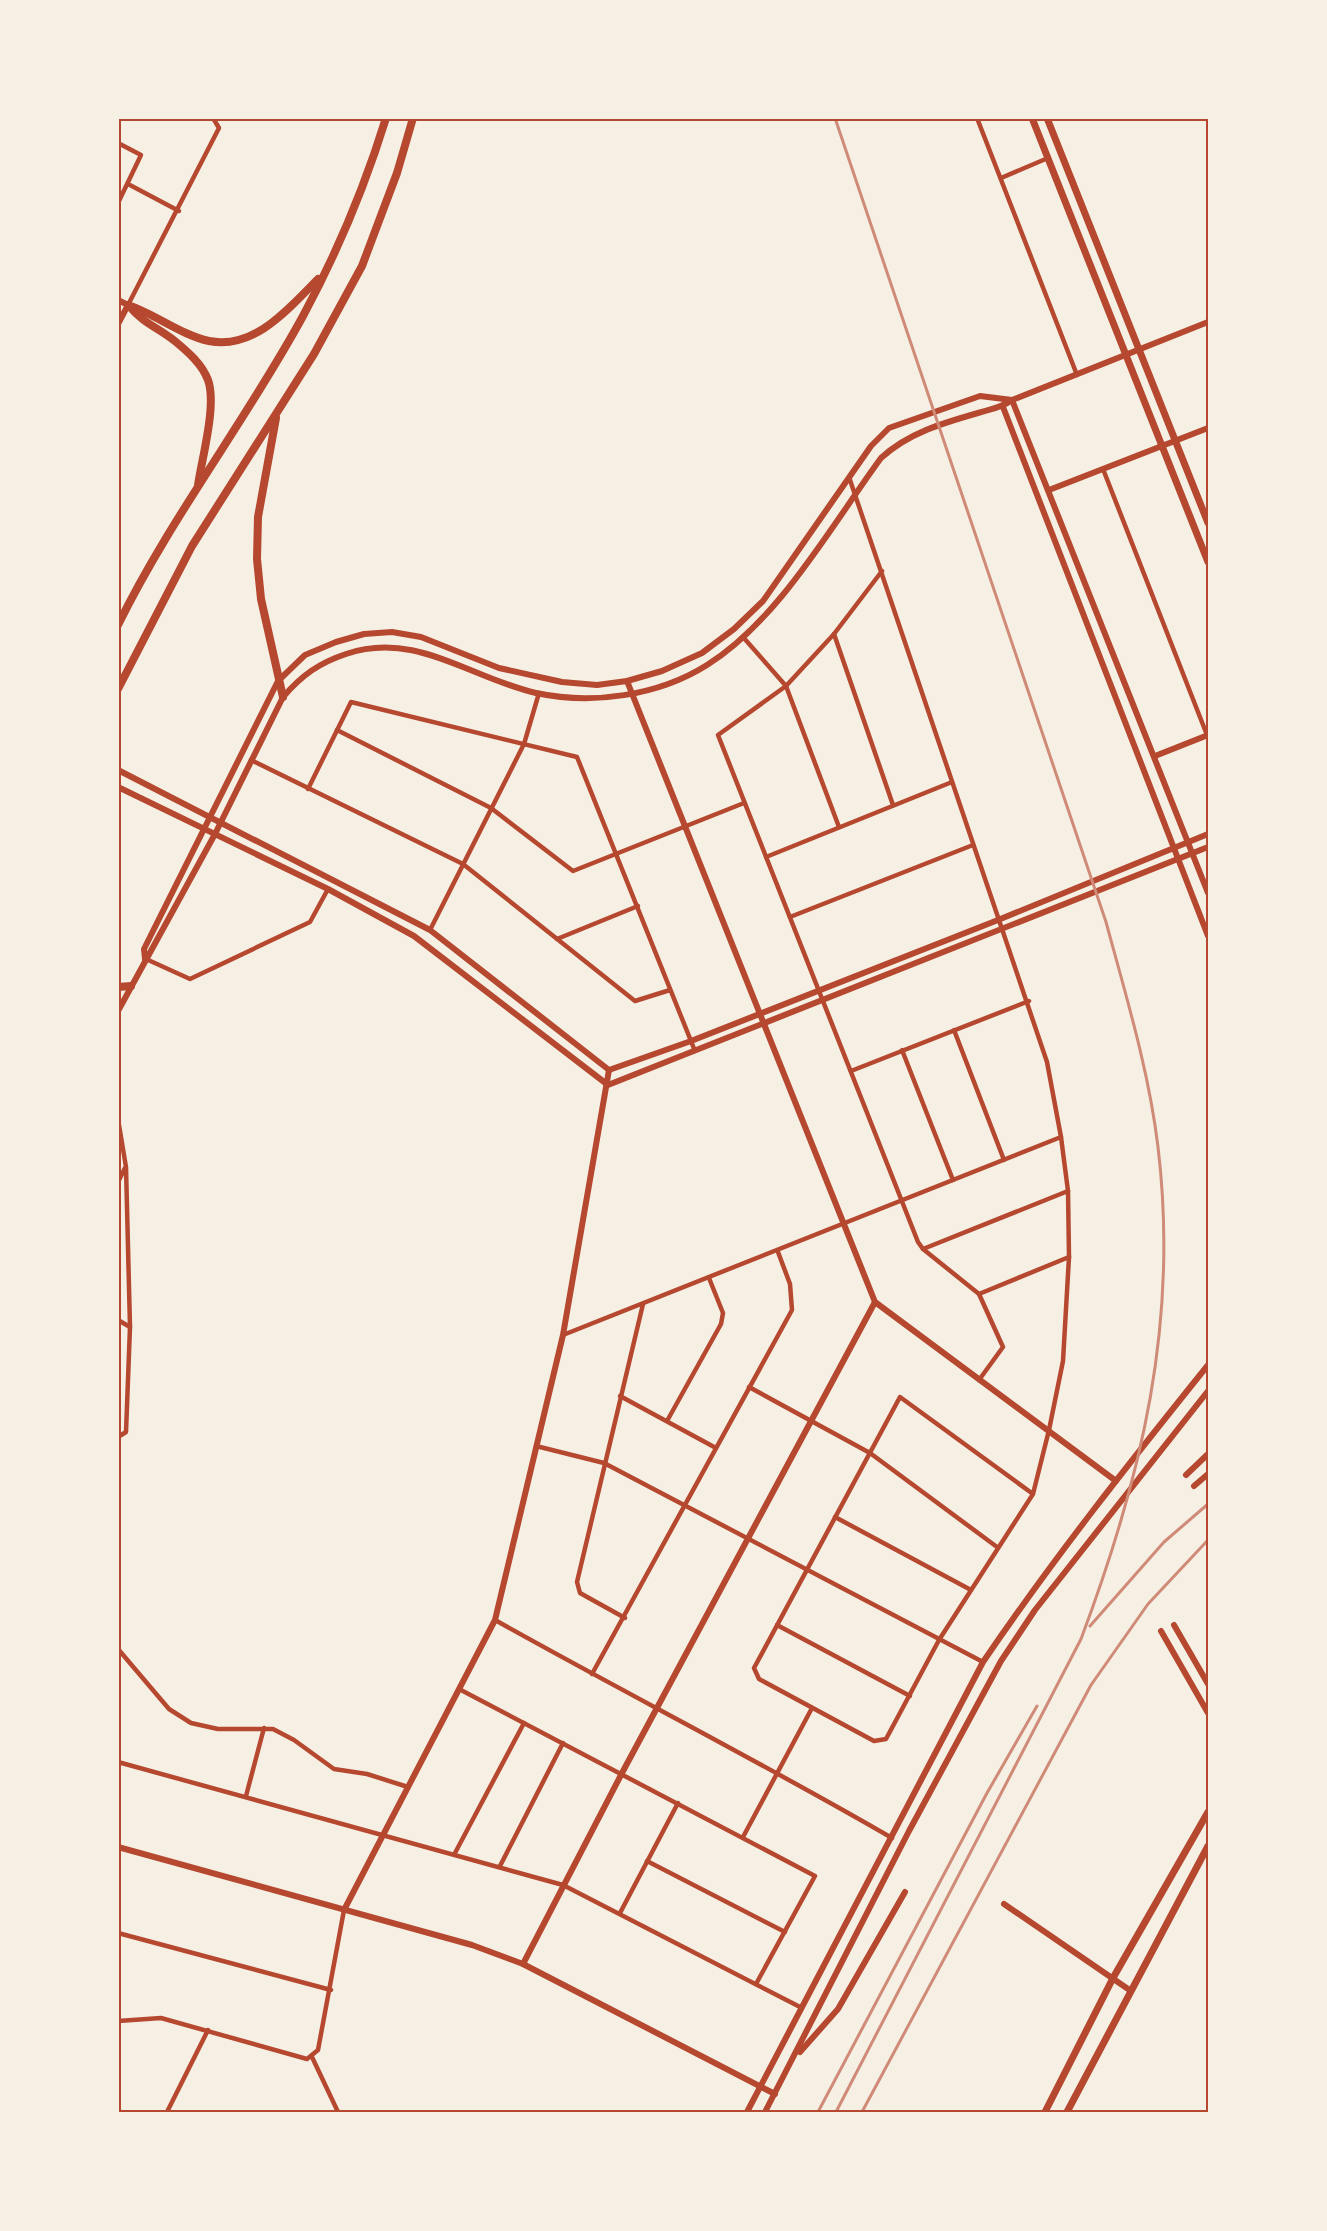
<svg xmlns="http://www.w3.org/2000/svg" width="1327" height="2231" font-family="Lora,serif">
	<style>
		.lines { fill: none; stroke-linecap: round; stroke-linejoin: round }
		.minor { stroke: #b5482f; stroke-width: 4.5 }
		.tertiary { stroke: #b5482f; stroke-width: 6 }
		.secondary { stroke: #b5482f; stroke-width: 7 }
		.trunk { stroke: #b5482f; stroke-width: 8 }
		.rail { stroke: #cf8b77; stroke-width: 3 }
		.neatline { fill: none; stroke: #b5482f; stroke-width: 2 }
	</style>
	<rect width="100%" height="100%" fill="#f6efe4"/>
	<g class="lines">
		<g class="minor">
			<path d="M977 118 1077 375"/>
			<path d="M118 143 141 155 118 203"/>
			<path d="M1001 178 1048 158"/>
			<path d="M128 184 179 211"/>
			<path d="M128 305 219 128 213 118"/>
			<path d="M1103 469 1207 735"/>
			<path d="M849 477 1047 1062 1061 1137 1068 1191 1069 1257 1063 1361 1049 1430 1033 1494 939 1640 886 1739 874 1741 759 1679 754 1668 900 1397 1033 1494"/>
			<path d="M882 571 834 634 786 686 718 735 918 1242 923 1249 979 1294 1003 1347 979 1380"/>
			<path d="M834 634 893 805"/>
			<path d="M743 637 786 686 839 827"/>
			<path d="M337 730 491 808 573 871 744 803"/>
			<path d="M251 760 463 864 635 1001 670 990"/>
			<path d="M308 789 351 702 577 757 695 1051"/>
			<path d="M766 857 952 782"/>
			<path d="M790 917 973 845"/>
			<path d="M430 930 524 744 539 693"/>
			<path d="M557 939 638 906"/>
			<path d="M146 959 190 979 310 922 328 889"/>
			<path d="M954 1030 1004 1160"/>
			<path d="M902 1050 953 1180"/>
			<path d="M851 1071 1029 1001"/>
			<path d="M118 1119 126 1167 130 1327 126 1432 118 1437"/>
			<path d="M118 1182 125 1168"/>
			<path d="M923 1249 1068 1191"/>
			<path d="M979 1294 1069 1257"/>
			<path d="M118 1320 130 1327"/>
			<path d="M563 1335 1061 1137"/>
			<path d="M749 1387 870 1453 997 1547"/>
			<path d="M620 1396 716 1448"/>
			<path d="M667 1421 721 1324 723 1313 709 1278"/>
			<path d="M536 1446 604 1463 983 1662"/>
			<path d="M835 1517 971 1590"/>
			<path d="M625 1618 580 1593 577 1582 643 1304"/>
			<path d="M495 1620C627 1694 761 1762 892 1838"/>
			<path d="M777 1625 910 1696"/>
			<path d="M118 1649 169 1709 191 1723 218 1729H273L294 1740 334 1769 367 1774 408 1787"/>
			<path d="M592 1674 792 1310 790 1284 778 1252"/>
			<path d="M459 1689 815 1876 756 1984"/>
			<path d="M118 1762 563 1885 802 2008"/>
			<path d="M246 1796 264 1728"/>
			<path d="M743 1837 812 1708"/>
			<path d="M455 1853 524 1723"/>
			<path d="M647 1861 785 1932"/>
			<path d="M500 1866 563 1743"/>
			<path d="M620 1913 678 1803"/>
			<path d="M118 1933 331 1990"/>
			<path d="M118 2021 161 2018 307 2059 318 2050 344 1910"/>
			<path d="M312 2057 338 2112"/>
			<path d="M167 2112 208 2030"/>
		</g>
		<g class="tertiary">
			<path d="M118 300 128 305 118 324"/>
			<path d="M1003 407 1208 936"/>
			<path d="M1049 490 1208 428"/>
			<path d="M627 681 875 1302 1116 1481"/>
			<path d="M1155 756 1208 735"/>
			<path d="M118 770 430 930 609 1070 691 1041 998 920 1208 834"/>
			<path d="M118 787 328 889 414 936 608 1085 1208 847"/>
			<path d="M145 959 144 949 278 681 305 655 336 642 364 634 392 632 421 637 499 668 562 682 597 685 627 681 662 671 702 653 734 629 763 601 871 446 889 428 980 396 1012 400 1208 893"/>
			<path d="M118 1011 215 834 283 697C302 675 319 663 346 654 415 630 470 678 536 693 592 705 658 696 707 665 779 620 831 526 881 458 908 433 943 423 978 413 991 409 1001 408 1012 400L1208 322"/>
			<path d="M1186 1475 1208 1454"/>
			<path d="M1194 1486 1208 1474"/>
			<path d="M1174 1625 1208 1684"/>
			<path d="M1161 1631 1208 1713"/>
			<path d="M118 1847 472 1945 523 1964 775 2094"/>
			<path d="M1004 1904 1131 1991"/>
			<path d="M344 1910 495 1620 563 1335 609 1070"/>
			<path d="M523 1964 622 1773 875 1302"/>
			<path d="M800 2052 838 2009 905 1892"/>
			<path d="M118 2112H119"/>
			<path d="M747 2112 983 1662C1053 1559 1130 1462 1208 1365"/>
			<path d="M765 2112 909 1831 1001 1661 1035 1610 1208 1391"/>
		</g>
		<g class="secondary">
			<path d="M1032 118 1208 562"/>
			<path d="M1047 118 1208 523"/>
			<path d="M1045 2112 1113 1978 1208 1812"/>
			<path d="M1067 2112 1208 1846"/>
		</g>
		<g class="trunk">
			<path d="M128 305C155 314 181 335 209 341 255 350 289 308 318 279"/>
			<path d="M129 306C144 324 159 328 176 342 188 352 202 364 208 380 217 405 202 458 198 485"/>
			<path d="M276 418 258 517 257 559 261 599 283 697"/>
			<path d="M118 625C171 517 246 421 303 316 337 253 365 186 386 118"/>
			<path d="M118 689 192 546 314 354 362 266 397 173 413 118"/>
			<path d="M118 987 131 986"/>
		</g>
		<g class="rail">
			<path d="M835 118 1106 922C1126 996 1149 1071 1158 1147 1179 1321 1142 1477 1081 1639L836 2112"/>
			<path d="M1090 1626 1164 1542 1208 1504"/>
			<path d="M818 2112 987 1793 1037 1706"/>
			<path d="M862 2112 1091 1685 1148 1604 1208 1540"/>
		</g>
	</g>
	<rect width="1327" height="2231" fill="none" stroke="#f6efe4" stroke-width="240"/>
	<rect x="120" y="120" width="1087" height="1991" class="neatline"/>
</svg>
